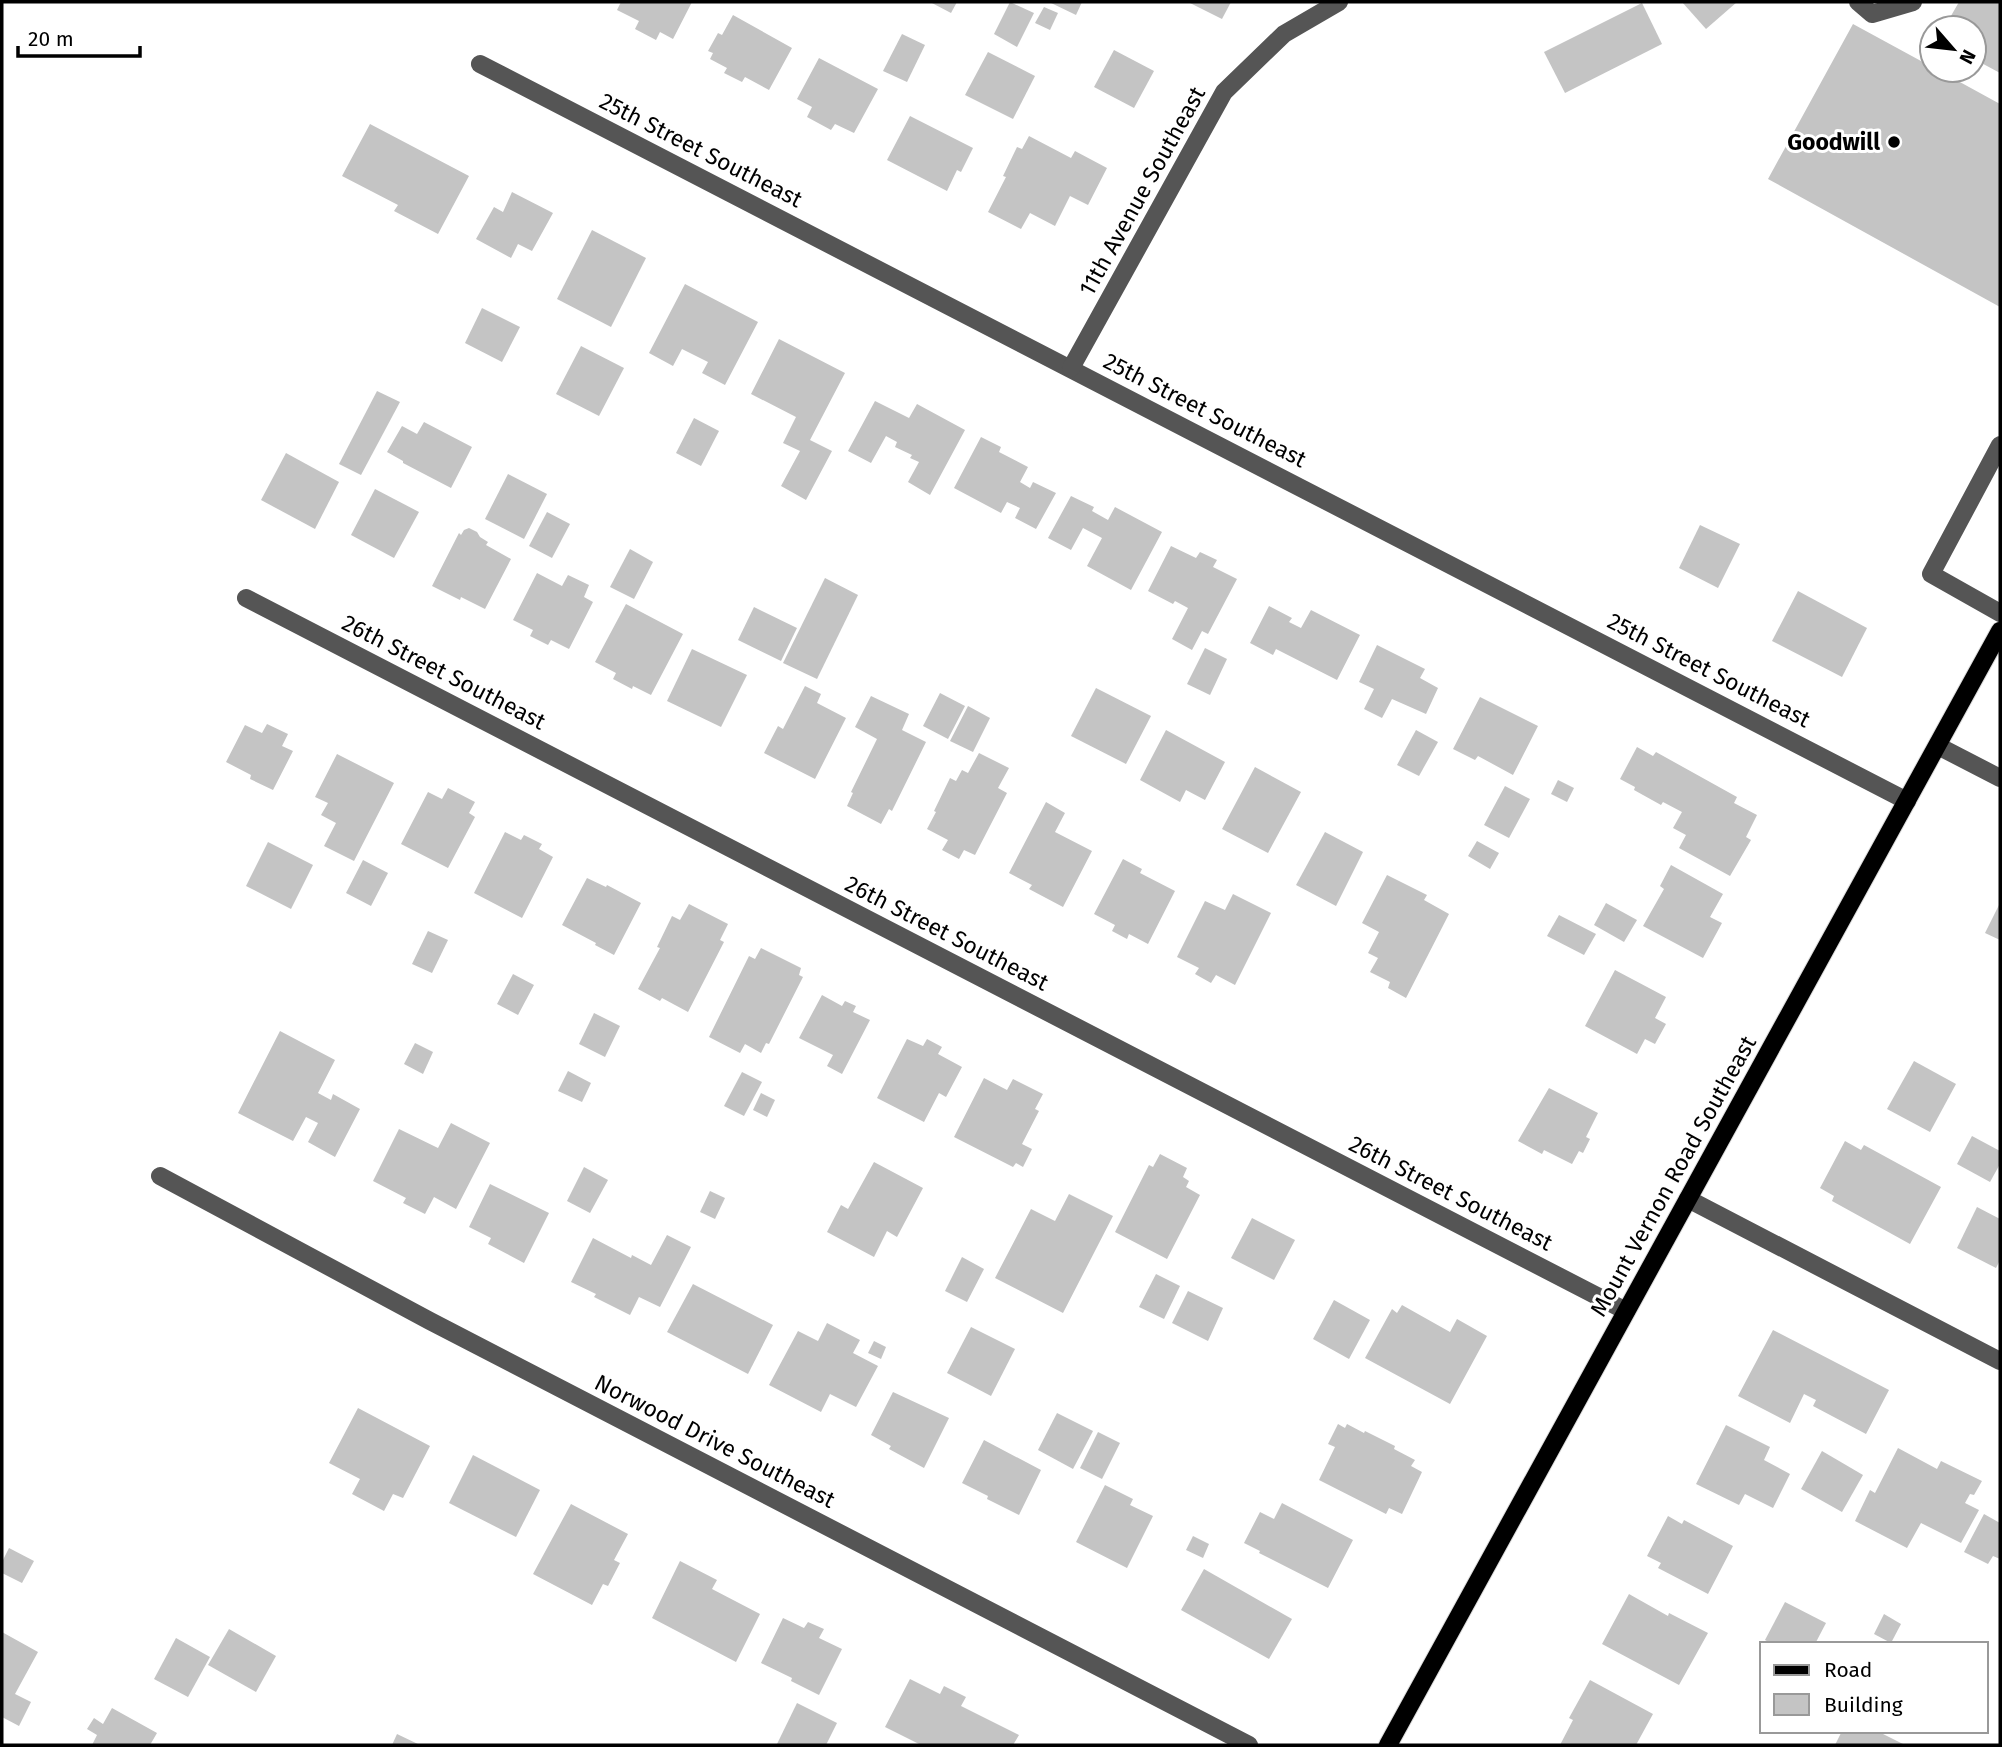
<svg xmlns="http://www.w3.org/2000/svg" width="2002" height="1747" font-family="'Fira Sans',sans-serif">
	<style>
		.building { fill: #c4c4c4 }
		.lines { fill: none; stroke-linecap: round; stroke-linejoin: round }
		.major-casing { stroke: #dbdbdb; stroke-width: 20 }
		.minor { stroke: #555; stroke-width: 18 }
		.major { stroke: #000; stroke-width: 18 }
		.poi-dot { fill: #000; stroke: #fff; stroke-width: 2.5 }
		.labels { text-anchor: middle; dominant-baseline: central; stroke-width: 6; stroke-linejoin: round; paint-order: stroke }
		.poi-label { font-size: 23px; font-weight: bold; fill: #000; stroke: #fff; text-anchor: end }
		.street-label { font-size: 23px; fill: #000; stroke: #fff }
	</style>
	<rect width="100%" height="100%" fill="#fff"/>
	<g class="building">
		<path d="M621 2H692L673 39 660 32 656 40 635 29 639 21 617 10Z"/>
		<path d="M930 2H957L951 13Z"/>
		<path d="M1010 2 1034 13 1017 47 994 34Z"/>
		<path d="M1049 2H1082L1076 15Z"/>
		<path d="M1188 2H1231L1222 19Z"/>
		<path d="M1682 2H1737L1706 29Z"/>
		<path d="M1959 2H2000V73L1974 59V28H1944Z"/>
		<path d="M1642 3 1662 44 1565 93 1544 52Z"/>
		<path d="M1044 7 1058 13 1050 30 1035 23Z"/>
		<path d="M733 15 792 48 769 90 745 77 742 82 724 73 727 68 710 59 713 53 708 51 718 33 722 35Z"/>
		<path d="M1853 24 1932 67V70H1938L2000 104V307L1768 179Z"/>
		<path d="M902 34 925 45 907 82 883 71Z"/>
		<path d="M1114 50 1154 71 1134 108 1094 87Z"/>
		<path d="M988 52 1035 76 1013 119 965 95Z"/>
		<path d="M819 58 878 89 854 133 835 124 831 130 807 117 812 107 797 99Z"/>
		<path d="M910 116 973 148 961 172 957 170 947 191 887 160Z"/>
		<path d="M370 124 469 176 438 234 394 211 398 205 342 176Z"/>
		<path d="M1029 136 1071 158 1075 151 1107 168 1088 205 1070 196 1055 226 1030 213 1021 229 988 212 1006 177 1003 176 1017 147 1022 149Z"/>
		<path d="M512 192 553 213 532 251 518 244 511 258 476 239 494 207 503 212Z"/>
		<path d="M592 230 646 258 611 327 557 299Z"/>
		<path d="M685 284 758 322 725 385 702 373 708 362 682 349 673 366 649 353Z"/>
		<path d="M482 308 520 327 502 362 465 343Z"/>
		<path d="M779 339 845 373 810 440 832 451 806 500 781 486 800 451 783 443 796 417 751 394Z"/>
		<path d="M581 346 624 368 599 416 556 394Z"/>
		<path d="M377 391 400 402 361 475 339 464Z"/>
		<path d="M875 401 909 418 917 404 965 430 930 495 908 482 919 462 910 458 912 455 895 447 897 442 886 436 871 463 848 451Z"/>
		<path d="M694 418 719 431 701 466 676 453Z"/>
		<path d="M424 422 472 447 451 488 403 463V461L387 452 402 426 417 434Z"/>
		<path d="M981 437 1001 447 999 452 1028 467 1020 482 1030 488 1033 482 1056 493 1036 529 1015 518 1020 508 1007 502 1001 513 954 488Z"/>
		<path d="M286 453 339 482 315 529 261 500Z"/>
		<path d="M508 474 547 494 524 539 485 519Z"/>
		<path d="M375 489 419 512 394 558 351 535Z"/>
		<path d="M1071 496 1094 507 1092 511 1108 520 1115 507 1162 532 1131 590 1087 566 1102 538 1083 528 1071 550 1048 538Z"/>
		<path d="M547 512 570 524 552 558 529 546Z"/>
		<path d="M1700 525 1740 544 1718 588 1679 568Z"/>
		<path d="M469 528 477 532 480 537 488 542 486 545 511 559 485 609 461 597 460 600 432 586 459 533 461 535 464 530Z"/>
		<path d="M1171 546 1196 558 1200 552 1217 560 1213 567 1237 579 1208 634 1202 631 1192 650 1172 639 1188 608 1175 601 1173 604 1148 591Z"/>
		<path d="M630 549 653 562 634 599 610 587Z"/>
		<path d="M537 573 562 586 568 575 589 585 584 597 593 602 569 649 551 640 548 645 530 636 533 630 513 620Z"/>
		<path d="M825 578 858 595 817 679 783 663Z"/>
		<path d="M1798 591 1867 628 1842 677 1772 641Z"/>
		<path d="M626 604 683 634 651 695 633 686 632 689 613 679 616 673 595 662Z"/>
		<path d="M1269 606 1292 618 1289 622 1301 628 1311 610 1360 635 1337 680 1276 649 1273 655 1250 643Z"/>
		<path d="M754 607 797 628 781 661 738 640Z"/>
		<path d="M1377 645 1425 669 1420 678 1438 688 1426 714 1392 699 1382 718 1364 709 1374 689 1359 682Z"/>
		<path d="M1205 648 1227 659 1210 695 1187 684Z"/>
		<path d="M692 649 747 675 721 727 667 701Z"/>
		<path d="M805 686 821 694 817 703 846 718 815 779 764 753 778 726 783 729Z"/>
		<path d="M1096 688 1151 716 1126 764 1071 736Z"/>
		<path d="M940 693 965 706 948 739 923 726Z"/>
		<path d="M871 696 909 714 902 730 926 742 892 811 889 809 881 824 847 806 853 793 851 792 877 739 855 727Z"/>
		<path d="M1480 697 1538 726 1513 775 1478 756 1475 760 1453 749Z"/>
		<path d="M968 706 990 718 973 752 950 741Z"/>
		<path d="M267 724 288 734 282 746 293 751 273 790 250 779 251 775 226 762 245 725 262 733Z"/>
		<path d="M1166 730 1225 762 1205 800 1186 790 1180 802 1140 780Z"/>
		<path d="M1416 730 1438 742 1419 776 1397 765Z"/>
		<path d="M1637 747 1653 756 1656 752 1737 797 1734 803 1757 815 1746 837 1751 840 1730 876 1679 848 1686 835 1673 828 1682 812 1663 802 1661 805 1634 790 1635 787 1620 779Z"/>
		<path d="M979 753 1009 768 998 788 1007 793 975 855 964 850 959 859 942 850 948 840 927 829 936 812 934 811 950 778 956 781 962 770 968 773Z"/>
		<path d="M337 754 394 783 354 861 324 846 336 823 321 815 328 803 315 797Z"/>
		<path d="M1255 767 1301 792 1268 853 1222 829Z"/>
		<path d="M1558 780 1574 788 1567 802 1551 794Z"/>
		<path d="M1505 786 1530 799 1509 838 1484 825Z"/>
		<path d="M448 788 475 802 469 813 475 817 448 868 401 844 428 792 442 799Z"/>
		<path d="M1046 802 1065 813 1055 832 1092 851 1063 907 1029 889 1032 885 1009 873Z"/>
		<path d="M505 832 521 840 524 835 542 844 539 849 553 857 522 918 474 893Z"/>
		<path d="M1325 832 1363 852 1336 906 1296 885Z"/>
		<path d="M1477 841 1499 853 1490 869 1468 856Z"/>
		<path d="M268 842 313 865 291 909 246 886Z"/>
		<path d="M1123 859 1142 869 1140 873 1175 891 1148 944 1129 934 1127 939 1112 931 1115 925 1094 914Z"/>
		<path d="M363 860 388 873 371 906 346 893Z"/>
		<path d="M1671 865 1723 894 1710 917 1722 923 1703 958 1643 926 1664 889 1660 886Z"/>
		<path d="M1387 875 1427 895 1424 900 1449 914 1406 998 1388 988 1390 982 1370 972 1378 958 1368 953 1379 932 1362 923Z"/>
		<path d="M587 878 606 887 607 885 641 903 614 955 595 945 596 943 562 925Z"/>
		<path d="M1233 894 1271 913 1235 985 1216 975 1211 983 1195 974 1199 968 1177 957 1205 901 1225 910Z"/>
		<path d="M1606 903 1637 920 1624 942 1594 925Z"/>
		<path d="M2000 903V940L1985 933Z"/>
		<path d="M689 904 728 924 720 940 724 942 688 1012 662 998 660 1001 638 989 660 948 657 947 672 916 680 920Z"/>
		<path d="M1559 915 1596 934 1584 955 1547 936Z"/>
		<path d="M428 931 448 940 432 973 412 964Z"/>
		<path d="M761 948 801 968 799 975 803 977 769 1044 766 1043 761 1053 745 1044 740 1053 709 1037 749 956 755 959Z"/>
		<path d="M1615 970 1666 997 1655 1018 1666 1024 1655 1044 1645 1039 1637 1054 1585 1026Z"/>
		<path d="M513 974 534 985 518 1015 497 1004Z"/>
		<path d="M822 995 842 1006 845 1001 856 1006 853 1012 870 1020 842 1074 827 1066 833 1055 799 1038Z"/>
		<path d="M594 1013 620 1026 605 1057 579 1044Z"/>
		<path d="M280 1031 335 1060 318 1093 331 1100 333 1094 360 1109 335 1157 308 1142 318 1123 306 1117 293 1141 238 1113Z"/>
		<path d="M907 1039 923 1046 927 1039 942 1047 938 1054 962 1067 946 1097 939 1093 924 1122 877 1098Z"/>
		<path d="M415 1043 433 1052 423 1074 404 1064Z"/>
		<path d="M1914 1061 1956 1084 1930 1132 1887 1109Z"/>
		<path d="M568 1071 591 1083 582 1102 558 1091Z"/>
		<path d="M742 1072 762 1082 744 1116 724 1106Z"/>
		<path d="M984 1078 1007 1090 1013 1079 1043 1094 1035 1109 1039 1111 1022 1144 1032 1149 1023 1167 1016 1163 1013 1167 954 1137Z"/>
		<path d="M1549 1088 1598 1113 1586 1137 1590 1139 1583 1153 1579 1151 1572 1164 1544 1150 1542 1154 1518 1141Z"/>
		<path d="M761 1093 775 1100 767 1117 753 1110Z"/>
		<path d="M451 1123 490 1143 456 1209 434 1197 425 1214 403 1203 406 1198 373 1181 399 1129 438 1148Z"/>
		<path d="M1972 1136 2000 1151V1164L1990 1182 1957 1164Z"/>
		<path d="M1845 1141 1861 1150 1864 1145 1941 1187 1910 1244 1832 1201 1834 1196 1820 1188Z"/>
		<path d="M1160 1154 1187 1168 1183 1177 1189 1181 1186 1187 1200 1195 1167 1259 1115 1232 1149 1165 1153 1167Z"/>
		<path d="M874 1162 923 1188 897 1237 887 1231 874 1257 827 1232 841 1205 848 1209Z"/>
		<path d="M584 1167 608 1180 590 1213 567 1201Z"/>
		<path d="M490 1184 549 1213 524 1263 488 1244 491 1238 469 1227Z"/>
		<path d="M710 1191 725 1198 715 1219 700 1212Z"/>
		<path d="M1069 1194 1113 1216 1063 1313 995 1278 1031 1209 1055 1221Z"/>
		<path d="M1977 1207 2000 1219V1260L1996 1268 1957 1248Z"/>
		<path d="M1252 1218 1295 1240 1274 1280 1231 1258Z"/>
		<path d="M667 1235 691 1247 660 1307 639 1297 630 1315 594 1297 596 1294 571 1282 593 1238 631 1258 632 1255 651 1265Z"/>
		<path d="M962 1257 984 1269 967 1302 945 1291Z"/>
		<path d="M1156 1274 1180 1286 1164 1319 1139 1307Z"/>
		<path d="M693 1284 773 1325 748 1374 667 1332Z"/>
		<path d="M1188 1291 1223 1308 1208 1341 1172 1323Z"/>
		<path d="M1334 1300 1370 1320 1349 1359 1313 1339Z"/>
		<path d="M1402 1305 1450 1332 1457 1319 1487 1336 1450 1404 1365 1358 1392 1309 1397 1313Z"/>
		<path d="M827 1323 860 1340 853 1353 878 1366 856 1407 830 1394 821 1412 769 1385 798 1331 818 1341Z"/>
		<path d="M971 1327 1015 1349 991 1396 947 1373Z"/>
		<path d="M1773 1330 1889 1390 1866 1434 1813 1406 1816 1400 1804 1394 1790 1423 1738 1396Z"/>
		<path d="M874 1341 886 1347 881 1359 868 1353Z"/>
		<path d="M893 1392 949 1418 924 1468 889 1449 891 1446 871 1435Z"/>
		<path d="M358 1408 430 1446 403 1498 393 1494 384 1511 352 1494 360 1479 329 1463Z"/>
		<path d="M1057 1413 1093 1431 1073 1469 1038 1450Z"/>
		<path d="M1338 1424 1345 1428 1347 1424 1364 1433 1365 1431 1395 1446 1394 1449 1415 1460 1411 1466 1422 1472 1402 1514 1389 1508 1386 1514 1319 1480 1335 1447 1328 1444Z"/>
		<path d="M1726 1425 1770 1447 1764 1460 1790 1474 1773 1508 1745 1494 1739 1505 1696 1484Z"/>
		<path d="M1098 1432 1120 1443 1102 1479 1080 1468Z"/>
		<path d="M984 1440 1041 1470 1019 1515 987 1499 988 1496 962 1483Z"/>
		<path d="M1898 1448 1937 1469 1941 1461 1982 1481 1974 1495 1970 1494 1965 1503 1979 1510 1961 1543 1921 1523 1907 1548 1855 1521 1870 1490 1875 1493Z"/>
		<path d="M1822 1451 1863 1475 1842 1512 1801 1489Z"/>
		<path d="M473 1455 540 1490 516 1537 449 1503Z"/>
		<path d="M1105 1485 1133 1499 1130 1505 1153 1516 1127 1568 1076 1542Z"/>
		<path d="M1282 1503 1353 1540 1328 1588 1259 1553 1260 1551 1244 1543 1260 1512 1274 1519Z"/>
		<path d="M571 1504 628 1534 614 1560 620 1563 608 1586 603 1584 592 1605 533 1574Z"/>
		<path d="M1984 1514 2000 1523V1559L1993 1556 1988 1564 1964 1552Z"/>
		<path d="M1668 1516 1682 1524 1684 1520 1733 1546 1708 1594 1658 1568 1661 1563 1647 1556Z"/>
		<path d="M1193 1536 1209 1544 1203 1558 1186 1550Z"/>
		<path d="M9 1548 34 1561 22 1583 2 1573V1562Z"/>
		<path d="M680 1561 717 1580 712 1589 760 1614 736 1662 652 1618Z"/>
		<path d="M1204 1569 1292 1619 1269 1659 1181 1610Z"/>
		<path d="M1629 1594 1668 1616 1669 1613 1708 1633 1679 1685 1602 1644Z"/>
		<path d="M1785 1602 1826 1623 1815 1644H1772L1765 1640Z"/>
		<path d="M1884 1614 1901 1624 1891 1643 1874 1634Z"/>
		<path d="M783 1618 804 1628 808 1622 824 1629 819 1638 842 1649 819 1695 791 1681 792 1678 761 1663Z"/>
		<path d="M229 1629 276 1656 256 1692 208 1665Z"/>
		<path d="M2 1632 38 1652 15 1694 31 1702 19 1726 2 1717Z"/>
		<path d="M176 1638 210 1657 188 1697 154 1679Z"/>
		<path d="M910 1679 940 1694 944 1686 966 1697 961 1706 1019 1735 1013 1745H921L885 1727Z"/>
		<path d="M1590 1680 1653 1714 1636 1745H1560L1573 1720 1569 1718Z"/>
		<path d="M797 1703 837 1723 826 1745H780L777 1744Z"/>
		<path d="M112 1708 157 1733 150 1745H92L97 1735 87 1729 94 1718 103 1724Z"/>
		<path d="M1842 1731H1877L1905 1745H1835Z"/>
		<path d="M397 1734 420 1745H392Z"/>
	</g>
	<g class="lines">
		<g class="major-casing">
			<path id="major" d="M1388 1745 2000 631"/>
		</g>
		<g class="minor">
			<path d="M1858 2 1872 14 1913 2"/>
			<path d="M480 64 1907 801"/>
			<path d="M1071 368 1224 92 1284 34 1339 2"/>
			<path d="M2000 445 1931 574 2000 613"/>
			<path d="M246 598 1626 1311"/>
			<path d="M1938 746 2000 778"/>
			<path d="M160 1176 430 1321 1249 1745"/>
			<path d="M1688 1199 2000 1361"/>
		</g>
		<use href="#major" class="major"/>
	</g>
	<circle class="poi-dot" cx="1894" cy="142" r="7"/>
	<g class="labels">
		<g class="poi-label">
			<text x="1880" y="142">Goodwill</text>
		</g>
		<g class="street-label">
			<text transform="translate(701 150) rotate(27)">25th Street Southeast</text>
			<text transform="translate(1142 191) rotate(-61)">11th Avenue Southeast</text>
			<text transform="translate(1205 410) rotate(27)">25th Street Southeast</text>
			<text transform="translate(1709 670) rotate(27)">25th Street Southeast</text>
			<text transform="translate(444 672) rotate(27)">26th Street Southeast</text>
			<text transform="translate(947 933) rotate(27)">26th Street Southeast</text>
			<text transform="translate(1673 1176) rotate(-61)">Mount Vernon Road Southeast</text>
			<text transform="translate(1451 1193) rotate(27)">26th Street Southeast</text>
			<text transform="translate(715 1441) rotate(27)">Norwood Drive Southeast</text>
		</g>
	</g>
	<rect width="2002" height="1747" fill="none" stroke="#000000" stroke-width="7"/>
	<rect x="1760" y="1642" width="228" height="91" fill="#ffffff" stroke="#999999" stroke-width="2"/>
	<rect x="1774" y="1665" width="35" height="10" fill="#000000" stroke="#999999" stroke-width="2"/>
	<text x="1824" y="1677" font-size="21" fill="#000000">Road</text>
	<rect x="1774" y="1694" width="35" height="21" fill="#c4c4c4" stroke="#999999" stroke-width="2"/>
	<text x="1824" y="1712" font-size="21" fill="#000000">Building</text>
	<g transform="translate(1953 49) rotate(118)"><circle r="33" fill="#ffffff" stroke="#999999" stroke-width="2"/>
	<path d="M0-5L12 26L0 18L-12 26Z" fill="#000000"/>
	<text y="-10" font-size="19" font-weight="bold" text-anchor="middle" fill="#000000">N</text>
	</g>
	<path d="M18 46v10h122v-10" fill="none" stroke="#000000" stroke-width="3.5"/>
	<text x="28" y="46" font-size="21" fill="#000000" stroke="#ffffff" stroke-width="5" paint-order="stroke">20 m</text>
</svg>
